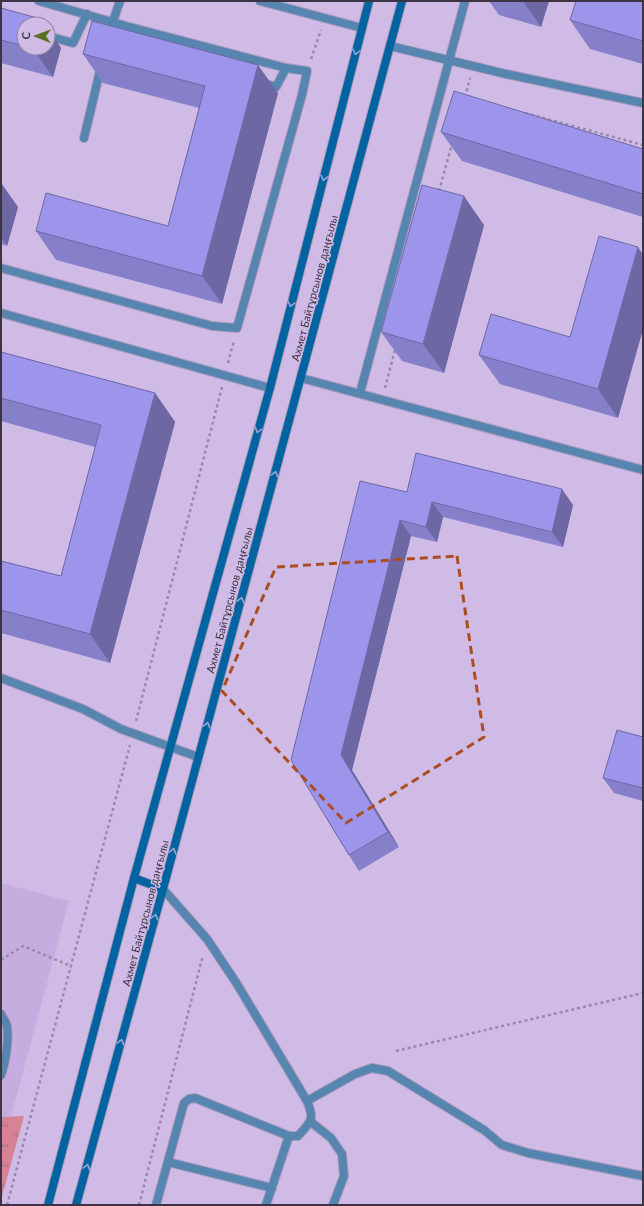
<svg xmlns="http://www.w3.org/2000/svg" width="644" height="1206" font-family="Lato,sans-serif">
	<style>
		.built { fill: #c5aedf }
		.grass { fill: url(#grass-tufts) }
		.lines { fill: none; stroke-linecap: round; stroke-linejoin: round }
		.lane-casing { stroke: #ac9bbf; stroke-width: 10 }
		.secondary-casing { stroke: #ac9bbf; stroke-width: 10 }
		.path { stroke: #9a89ab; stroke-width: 2.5; stroke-dasharray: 3 3; stroke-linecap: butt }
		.lane { stroke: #5685af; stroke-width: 8 }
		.secondary { stroke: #0263a1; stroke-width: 8 }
		.wall { fill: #8680ca }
		.shaded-wall { fill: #6d68a4 }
		.building { fill: #9c95eb; stroke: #6d68a4 }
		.oneway { stroke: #9ca5d5 }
		.marked { fill: none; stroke: #ac4c20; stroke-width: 3; stroke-dasharray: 8 5; stroke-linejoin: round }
		.labels { text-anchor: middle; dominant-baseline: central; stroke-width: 3; stroke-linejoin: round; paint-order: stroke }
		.street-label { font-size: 11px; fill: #3c3445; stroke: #d0bbe6 }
	</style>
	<defs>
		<pattern id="grass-tufts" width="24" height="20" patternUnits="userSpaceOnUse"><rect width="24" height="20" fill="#d78395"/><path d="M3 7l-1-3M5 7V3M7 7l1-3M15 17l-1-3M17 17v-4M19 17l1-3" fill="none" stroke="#b06c7b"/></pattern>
	</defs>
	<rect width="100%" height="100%" fill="#d0bbe6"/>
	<path class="built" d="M1 883 69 901 1 1154Z"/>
	<path class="grass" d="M24 1116 1 1200V1117Z"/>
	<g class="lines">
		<g class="lane-casing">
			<g id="lane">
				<path d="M260 1 362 28"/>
				<path d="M111 27 120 1"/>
				<path d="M48 36 73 43 87 14"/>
				<path d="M390 46 506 74 643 103"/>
				<path d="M263 83 276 87 286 68"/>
				<path d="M84 138 101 67"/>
				<path d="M1 268 212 326 237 328 302 95 307 71 286 68 126 26 39 1"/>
				<path d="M1 313 270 388"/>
				<path d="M301 378 643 470"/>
				<path d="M360 393 465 1"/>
				<path d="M1 678 83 709 121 729 198 757"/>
				<path d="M163 889 207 939 237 984 307 1101C315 1119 311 1122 298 1136H289L266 1205"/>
				<path d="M1 1014C3 1018 6 1022 7 1026 9 1039 6 1062 1 1075"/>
				<path d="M307 1101 355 1074 372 1068 388 1071 484 1130 502 1145 528 1153 643 1176"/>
				<path d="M311 1122 331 1138 342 1154 344 1176 333 1205"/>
				<path d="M168 1162 272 1188"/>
				<path d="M156 1205 184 1103 189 1099 195 1098 289 1136"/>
			</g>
		</g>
		<g class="secondary-casing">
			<g id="secondary">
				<path d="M134 878 163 889"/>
				<path d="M48 1205 134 878 270 388 369 1"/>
				<path d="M76 1205 163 889 402 1"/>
			</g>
		</g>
		<g class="path">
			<path d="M311 59 321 30"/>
			<path d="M465 97 470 78"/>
			<path d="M525 113 643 145"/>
			<path d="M439 191 452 144"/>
			<path d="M228 363 234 340"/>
			<path d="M385 388 395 350"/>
			<path d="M136 721 222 387"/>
			<path d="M1 960 23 946 71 966"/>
			<path d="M396 1051 643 993"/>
			<path d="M7 1205 130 745"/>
			<path d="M139 1205 203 955"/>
		</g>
		<use href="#lane" class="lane"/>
		<use href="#secondary" class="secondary"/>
	</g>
	<g class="wall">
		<path d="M489 1H549L541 27 499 15Z"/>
		<path d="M643 1V64L590 49 570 20Z"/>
		<path d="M1 8 24 24V48H48V29L61 48 53 77 1 63Z"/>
		<path d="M83 54 278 93 222 304 56 260 36 231 168 226 199 108 103 83Z"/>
		<path d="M441 132 643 149V217L462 161Z"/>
		<path d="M1 183 18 207 7 246 1 244Z"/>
		<path d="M484 225 444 373 402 361 381 332Z"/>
		<path d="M643 255V329L618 418 500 384 479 355 570 337Z"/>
		<path d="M1 352 155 393 175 422 110 663 1 633V561L61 576 95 447 1 421Z"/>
		<path d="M407 492 573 505 563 547 443 517 437 542 411 536 352 770 399 847 359 871 349 855 291 760Z"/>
		<path d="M643 737V801L614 793 603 778Z"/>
	</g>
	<g class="shaded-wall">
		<path d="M523 1H549L541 27Z"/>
		<path d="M41 19 45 24H40Z"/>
		<path d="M48 29 61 48 53 77 33 49V48H48Z"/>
		<path d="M258 65 278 93 222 304 202 276Z"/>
		<path d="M1 183 18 207 7 246 1 237Z"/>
		<path d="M464 196 484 225 444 373 423 344Z"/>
		<path d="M638 247 643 255V329L618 418 598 389Z"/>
		<path d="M155 393 175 422 110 663 90 634Z"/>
		<path d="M562 489 573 505 563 547 552 532Z"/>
		<path d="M432 502 443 517 437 542 426 527Z"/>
		<path d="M400 520 411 536 352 770 399 847 388 832 341 755Z"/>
	</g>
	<g class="building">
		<path d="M576 1H643V41L570 20Z"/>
		<path d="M1 8 41 19 40 24H24V46L1 40Z"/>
		<path d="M92 21 258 65 202 276 36 231 46 193 168 226 205 86 83 54Z"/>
		<path d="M454 91 643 149V194L441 132Z"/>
		<path d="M422 185 464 196 423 344 381 332Z"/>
		<path d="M599 236 638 247 598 389 479 355 491 314 570 337Z"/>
		<path d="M1 352 155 393 90 634 1 610V561L61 576 101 425 1 398Z"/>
		<path d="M416 453 562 489 552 532 432 502 426 527 400 520 341 755 388 832 349 855 291 760 360 481 407 492Z"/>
		<path d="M617 730 643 737V788L603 778Z"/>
	</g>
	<defs><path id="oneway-chevron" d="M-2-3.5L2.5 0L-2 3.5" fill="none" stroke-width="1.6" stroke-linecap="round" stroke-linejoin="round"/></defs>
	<g class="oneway">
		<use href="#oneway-chevron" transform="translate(356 52) rotate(104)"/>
		<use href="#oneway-chevron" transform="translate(324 178) rotate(104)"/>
		<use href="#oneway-chevron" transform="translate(291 304) rotate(104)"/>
		<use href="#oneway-chevron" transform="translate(258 430) rotate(106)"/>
		<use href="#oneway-chevron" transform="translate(275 474) rotate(-75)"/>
		<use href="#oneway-chevron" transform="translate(241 600) rotate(-75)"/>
		<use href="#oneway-chevron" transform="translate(207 725) rotate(-75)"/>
		<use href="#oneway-chevron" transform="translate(173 851) rotate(-75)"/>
		<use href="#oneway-chevron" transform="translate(155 917) rotate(-75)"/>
		<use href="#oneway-chevron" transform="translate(121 1042) rotate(-75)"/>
		<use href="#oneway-chevron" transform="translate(87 1167) rotate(-75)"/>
	</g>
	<path class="marked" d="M457 556 484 737 346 823 222 691 276 567Z"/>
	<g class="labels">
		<g class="street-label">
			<text transform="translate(314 288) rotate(-75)">Ахмет Байтұрсынов даңғылы</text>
			<text transform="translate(229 600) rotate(-75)">Ахмет Байтұрсынов даңғылы</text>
			<text transform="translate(145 913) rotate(-75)">Ахмет Байтұрсынов даңғылы</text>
		</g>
	</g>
	<rect width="644" height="1206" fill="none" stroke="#3c3445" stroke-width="4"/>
	<g transform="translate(36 36) rotate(271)"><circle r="19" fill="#d0bbe6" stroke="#9585a6"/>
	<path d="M0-3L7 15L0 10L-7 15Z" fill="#577225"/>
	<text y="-6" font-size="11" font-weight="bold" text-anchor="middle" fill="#3c3445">С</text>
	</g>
</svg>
